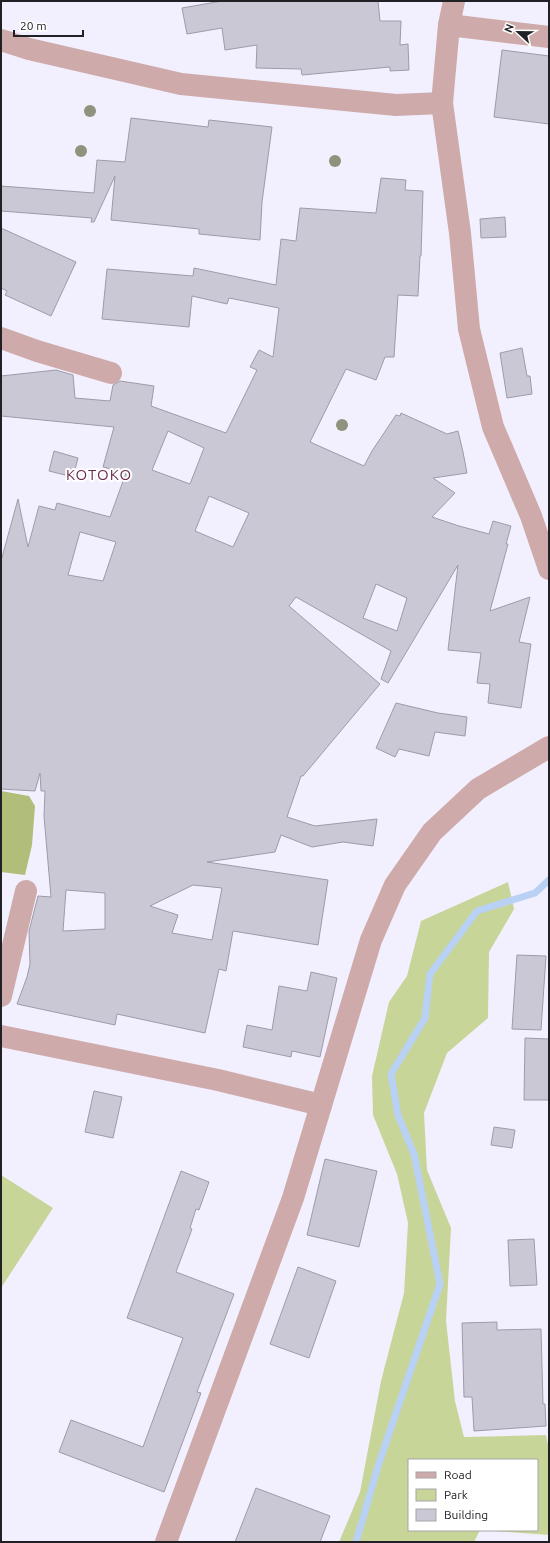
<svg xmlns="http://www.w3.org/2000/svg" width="550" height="1543" font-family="Ubuntu,sans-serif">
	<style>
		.green { fill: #c8d599; fill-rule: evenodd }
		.forest { fill: #b0be7a }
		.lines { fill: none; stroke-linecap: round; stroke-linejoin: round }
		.stream { stroke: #b9d1f4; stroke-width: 7 }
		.building { fill: #cbc8d6; stroke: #9e9ba9; fill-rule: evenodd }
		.minor { stroke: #ceabaa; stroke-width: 22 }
		.tree { fill: #8f927d }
		.labels { text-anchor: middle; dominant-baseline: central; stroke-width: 4; stroke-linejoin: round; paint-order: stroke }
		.neighbourhood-label { font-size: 15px; letter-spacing: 1px; fill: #6a2a4b; stroke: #fff }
	</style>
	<rect width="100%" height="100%" fill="#f2f0ff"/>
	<g class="green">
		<path d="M508 882 514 909 489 952 488 1018 447 1053 424 1113 427 1170 451 1228 446 1321 455 1401 464 1437 546 1435 549 1450V1535L480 1530 474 1542H339L360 1492 381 1381 404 1293 408 1223 397 1174 373 1115 372 1076 389 1002 407 976 421 921ZM409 1460H537V1530H409Z"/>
		<path d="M1 1175 53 1208 1 1288Z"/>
	</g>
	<path class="forest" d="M1 791 29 796 35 806 32 845 25 875 1 872Z"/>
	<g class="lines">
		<path class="stream" d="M356 1542 379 1463 440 1284 414 1154 398 1115 391 1074 425 1018 430 974 477 911 535 893 549 880"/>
	</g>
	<g class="building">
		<path d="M222 1H378L380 21H401L400 45 408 44 409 70 390 71V67L302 75 301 69 256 68 257 45 225 50 222 28 187 34 182 8Z"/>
		<path d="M502 50 549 56V124L494 117Z"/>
		<path d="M131 118 208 127 209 120 272 127 262 202 260 240 199 234V229L111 220 115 176 94 222H91L92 218 1 211V186L94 193 97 160 125 162Z"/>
		<path d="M381 178 406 180 405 190 423 191 421 256H420L418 296 398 295 394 357H385L376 380 346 369 310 442 364 466 372 451 396 415 400 416 401 413 447 434 458 431 463 452 467 473 433 478 455 493 432 517 459 526 489 534 493 521 511 526 506 544H508L490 611 530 597 519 642 531 644 521 708 488 703 490 684 477 683 481 653 448 650 458 565 388 683 381 679 391 651 296 597 289 606 380 684 303 776H301L287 817 315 826 377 819 373 846 343 842 312 847 281 835 275 852 207 862 328 880 318 945 233 931 226 971 219 969 205 1033 117 1014 115 1025 17 1004 27 977 30 964 29 931 38 896 51 897 44 816 45 791H41L40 773 35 791 1 789V561L18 499 28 547 39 506 55 510 57 503 110 517 126 473 103 467 114 427 1 416V376L56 370 73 375 75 398 110 401 113 385 120 381 154 386 151 406 226 433 257 370 250 367 259 350 273 357 279 308 229 298 227 304 192 296 189 327 102 319 107 269 193 276 194 268 276 285 281 239 296 241 300 208 376 213ZM168 431 204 448 190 484 152 470ZM209 496 249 513 233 547 195 531ZM80 532 116 542 103 581 68 575ZM376 584 407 598 397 631 363 618ZM193 885 222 888 212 940 172 933 178 915 150 906ZM66 890 105 893V929L63 931Z"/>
		<path d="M505 217 506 237 481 238 480 219Z"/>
		<path d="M1 228 76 262 51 316 5 295 7 291 1 288Z"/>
		<path d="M522 348 527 376H530L532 394 507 398 500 353Z"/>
		<path d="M54 451 78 458 73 477 49 471Z"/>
		<path d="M396 703 438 713 467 717 465 736 435 732 429 756 399 749 395 757 376 748Z"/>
		<path d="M517 955 546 956 541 1030 512 1029Z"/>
		<path d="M311 972 337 978 320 1057 292 1051 291 1057 243 1047 247 1025 272 1030 279 986 307 991Z"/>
		<path d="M525 1038 549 1039V1100H524Z"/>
		<path d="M94 1091 122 1097 113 1138 85 1132Z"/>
		<path d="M494 1127 515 1130 512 1148 491 1145Z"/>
		<path d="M325 1159 377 1171 359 1247 307 1235Z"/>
		<path d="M181 1171 209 1182 199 1210 196 1209 190 1228 192 1229 176 1272 234 1294 197 1392 201 1393 164 1492 59 1452 71 1420 143 1447 183 1338 127 1318Z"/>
		<path d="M534 1239 537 1285 510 1286 508 1240Z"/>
		<path d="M298 1267 336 1281 309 1358 270 1344Z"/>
		<path d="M497 1322V1330L541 1329 543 1404H545L546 1426 474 1431 472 1397H464L462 1323Z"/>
		<path d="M256 1488 330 1516 320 1542H235Z"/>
	</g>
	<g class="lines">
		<g class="minor">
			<path d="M449 25 549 37"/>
			<path d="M1 40 29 49 181 84 396 105 442 103 460 233 469 329 493 427 531 516 549 569"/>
			<path d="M442 103 449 25 454 1"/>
			<path d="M1 338 37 351 111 373"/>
			<path d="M1 996 26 891"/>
			<path d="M1 1036 218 1080 321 1105"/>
			<path d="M166 1542 293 1198 371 940 395 885 432 832 478 789 549 747"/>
		</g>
	</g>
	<g class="tree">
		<circle cx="90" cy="111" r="6"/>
		<circle cx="81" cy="151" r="6"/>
		<circle cx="335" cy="161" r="6"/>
		<circle cx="342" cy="425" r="6"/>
	</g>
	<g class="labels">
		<g class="neighbourhood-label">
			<text x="99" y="474">KOTOKO</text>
		</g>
	</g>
	<rect width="550" height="1543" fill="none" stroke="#212025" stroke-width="4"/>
	<rect x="408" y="1459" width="130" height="72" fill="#ffffff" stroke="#a6a6a8"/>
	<rect x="416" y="1472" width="20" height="6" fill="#ceabaa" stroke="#a6a6a8"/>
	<text x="444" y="1479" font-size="12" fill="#212025">Road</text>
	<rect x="416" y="1489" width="20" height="12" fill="#c8d599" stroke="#a6a6a8"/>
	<text x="444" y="1499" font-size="12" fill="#212025">Park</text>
	<rect x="416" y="1509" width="20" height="12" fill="#cbc8d6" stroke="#a6a6a8"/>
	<text x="444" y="1519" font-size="12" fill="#212025">Building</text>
	<g transform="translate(518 32) rotate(292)" stroke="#ffffff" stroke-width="3" paint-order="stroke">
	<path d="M0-3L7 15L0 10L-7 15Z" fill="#212025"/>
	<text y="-6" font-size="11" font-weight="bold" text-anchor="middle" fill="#212025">N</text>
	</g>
	<path d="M14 30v6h69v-6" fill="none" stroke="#212025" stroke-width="2"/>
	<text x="20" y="30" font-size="12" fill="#212025" stroke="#ffffff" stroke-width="3" paint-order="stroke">20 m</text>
</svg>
